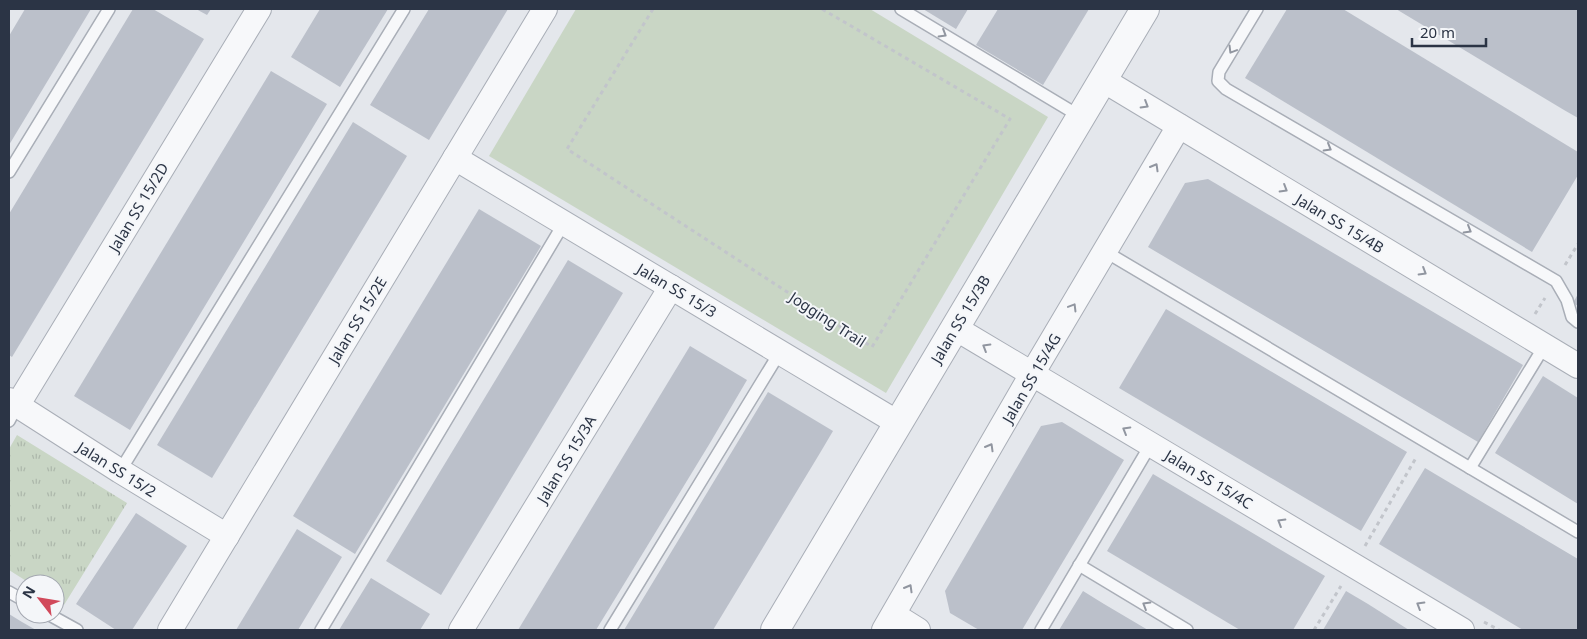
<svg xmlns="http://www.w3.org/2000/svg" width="1587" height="639" font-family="'Noto Sans',sans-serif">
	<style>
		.grass { fill: url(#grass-tufts) }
		.park { fill: #c9d6c5 }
		.building { fill: #bbc0ca }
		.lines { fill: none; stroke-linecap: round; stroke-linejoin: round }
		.service-casing { stroke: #a9aeb7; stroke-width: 14 }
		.minor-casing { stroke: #a9aeb7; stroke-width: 26 }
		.tertiary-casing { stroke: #a9aeb7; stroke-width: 30 }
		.path { stroke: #c2c5cb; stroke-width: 3; stroke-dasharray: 4 4; stroke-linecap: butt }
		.service { stroke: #f7f8fa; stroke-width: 11 }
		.minor { stroke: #f7f8fa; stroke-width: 24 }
		.tertiary { stroke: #f7f8fa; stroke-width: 28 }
		.oneway { stroke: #9196a0 }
		.labels { text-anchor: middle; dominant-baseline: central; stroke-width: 4; stroke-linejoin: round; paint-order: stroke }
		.street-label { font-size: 15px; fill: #2b3445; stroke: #f4f6f9 }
	</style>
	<defs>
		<pattern id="grass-tufts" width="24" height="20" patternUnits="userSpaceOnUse" patternTransform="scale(1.25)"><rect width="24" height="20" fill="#c9d6c5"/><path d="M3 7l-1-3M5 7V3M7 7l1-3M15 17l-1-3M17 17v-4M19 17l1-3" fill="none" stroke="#adb8ab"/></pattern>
	</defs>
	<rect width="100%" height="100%" fill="#e4e7ec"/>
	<path class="grass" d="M17 435 127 503 64 605 55 599V584H31L9 570V449Z"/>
	<path class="park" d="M576 9H870L1048 117 886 393 489 156Z"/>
	<g class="building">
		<path d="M25 9H91L9 145V36Z"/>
		<path d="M133 9H153L204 39 12 357 9 355V214Z"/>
		<path d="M196 9H211L207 15Z"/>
		<path d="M320 9H388L340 87 291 57Z"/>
		<path d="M429 9H508L429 140 370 105Z"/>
		<path d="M923 9H968L956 29Z"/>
		<path d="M998 9H1089L1043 85 976 45Z"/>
		<path d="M1287 9H1343L1578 152V175L1532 252 1245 78Z"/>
		<path d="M1396 9H1578V118L1564 110Z"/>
		<path d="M271 71 327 104 130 430 74 396Z"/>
		<path d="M353 122 407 156 212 478 157 445Z"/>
		<path d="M1208 179 1523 365 1478 442 1148 247 1185 183Z"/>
		<path d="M479 209 541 246 355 554 293 516Z"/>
		<path d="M568 260 623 293 441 595 386 561Z"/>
		<path d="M1578 294V306L1573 303Z"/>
		<path d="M1166 309 1407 452 1361 531 1119 388Z"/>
		<path d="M690 346 747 380 710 443 596 630H518Z"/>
		<path d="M1543 376 1578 398V504L1495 453Z"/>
		<path d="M768 392 833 431 820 453 713 630H624Z"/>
		<path d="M1062 422 1124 460 1022 630H979L950 613 945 591 1041 426Z"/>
		<path d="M1425 468 1578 559V630H1523L1379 544Z"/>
		<path d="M1153 474 1325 576 1293 630H1240L1107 551Z"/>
		<path d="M136 513 187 546 132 630H116L76 604Z"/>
		<path d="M297 529 342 557 298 630H236Z"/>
		<path d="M371 578 430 614 420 630H339Z"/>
		<path d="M1083 591 1104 604 1148 630H1059Z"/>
		<path d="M1346 591 1368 604 1409 630H1323Z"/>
		<path d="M9 614 22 622 36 630H9Z"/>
	</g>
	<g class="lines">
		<g class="service-casing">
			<g id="service">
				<path d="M901 9 1081 117"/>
				<path d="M1257 9 1219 72 1218 81 1226 89 1556 281 1567 300 1572 317 1578 322"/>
				<path d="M9 172 109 9"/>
				<path d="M1106 252 1578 532"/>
				<path d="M9 421 17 406"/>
				<path d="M1470 468 1545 345"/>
				<path d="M120 471 404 9"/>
				<path d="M1079 565 1187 630"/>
				<path d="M9 592 25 601"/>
				<path d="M48 614 77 630"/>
				<path d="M321 630 564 223"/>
				<path d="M610 630 780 352"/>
				<path d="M1041 630 1151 444"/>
			</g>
		</g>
		<g class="minor-casing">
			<g id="minor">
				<path d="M1103 80 1578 366"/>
				<path d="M455 158 898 423"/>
				<path d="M955 328 1462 630"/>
				<path d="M9 400 120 471 227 536"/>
				<path d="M17 406 259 9"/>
				<path d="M894 615 918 630"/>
				<path d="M170 630 545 9"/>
				<path d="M461 630 671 287"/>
				<path d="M884 630 1032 374 1179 126"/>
			</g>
		</g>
		<g class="tertiary-casing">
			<path id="tertiary" d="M775 630 1145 9"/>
		</g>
		<g class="path">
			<path d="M653 9 567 149 872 347 1010 119 822 9"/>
			<path d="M1565 265 1578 244"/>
			<path d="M1535 314 1545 298"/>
			<path d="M1365 546 1417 456"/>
			<path d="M1484 622 1499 630"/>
			<path d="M1314 630 1341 586"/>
		</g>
		<use href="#service" class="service"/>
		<use href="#minor" class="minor"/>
		<use href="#tertiary" class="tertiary"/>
	</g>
	<defs><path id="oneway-chevron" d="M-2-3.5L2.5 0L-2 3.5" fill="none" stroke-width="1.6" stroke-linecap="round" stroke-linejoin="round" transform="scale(1.25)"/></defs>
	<g class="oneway">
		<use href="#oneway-chevron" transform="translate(943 34) rotate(31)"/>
		<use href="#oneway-chevron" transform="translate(1232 50) rotate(121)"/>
		<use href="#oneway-chevron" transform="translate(1145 105) rotate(31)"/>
		<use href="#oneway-chevron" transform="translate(1328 148) rotate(30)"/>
		<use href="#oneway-chevron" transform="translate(1155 167) rotate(-60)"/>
		<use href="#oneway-chevron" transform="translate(1284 189) rotate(31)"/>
		<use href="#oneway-chevron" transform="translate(1468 230) rotate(30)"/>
		<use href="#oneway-chevron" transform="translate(1423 272) rotate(31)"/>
		<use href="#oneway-chevron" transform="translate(1073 307) rotate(-59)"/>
		<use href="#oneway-chevron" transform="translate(986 347) rotate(-149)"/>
		<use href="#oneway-chevron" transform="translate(1126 430) rotate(-150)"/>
		<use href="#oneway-chevron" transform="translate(990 447) rotate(-60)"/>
		<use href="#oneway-chevron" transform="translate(1281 522) rotate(-149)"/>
		<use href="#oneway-chevron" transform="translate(909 588) rotate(-60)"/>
		<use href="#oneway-chevron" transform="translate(1146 605) rotate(-149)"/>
		<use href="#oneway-chevron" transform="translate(1420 605) rotate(-149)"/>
	</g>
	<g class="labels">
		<g class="street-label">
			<text transform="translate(138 207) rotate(-59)">Jalan SS 15/2D</text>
			<text transform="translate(1340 223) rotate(31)">Jalan SS 15/4B</text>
			<text transform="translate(677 290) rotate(31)">Jalan SS 15/3</text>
			<text transform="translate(828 319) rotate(33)">Jogging Trail</text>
			<text transform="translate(960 319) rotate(-59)">Jalan SS 15/3B</text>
			<text transform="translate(357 320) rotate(-59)">Jalan SS 15/2E</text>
			<text transform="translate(1031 378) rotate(-60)">Jalan SS 15/4G</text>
			<text transform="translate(566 459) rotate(-59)">Jalan SS 15/3A</text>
			<text transform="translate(117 469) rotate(32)">Jalan SS 15/2</text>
			<text transform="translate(1209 479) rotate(31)">Jalan SS 15/4C</text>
		</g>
	</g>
	<rect width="1587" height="639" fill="none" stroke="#2b3445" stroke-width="20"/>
	<g transform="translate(40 599) rotate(301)"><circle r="24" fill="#f4f6f9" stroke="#a4a8b1"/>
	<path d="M0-4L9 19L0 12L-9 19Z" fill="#d1495b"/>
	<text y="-8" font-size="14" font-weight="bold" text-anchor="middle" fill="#2b3445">N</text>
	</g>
	<path d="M1412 38v8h74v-8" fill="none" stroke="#2b3445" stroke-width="2.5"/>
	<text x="1420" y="38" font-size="15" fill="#2b3445" stroke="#f4f6f9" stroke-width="4" paint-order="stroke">20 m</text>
</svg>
